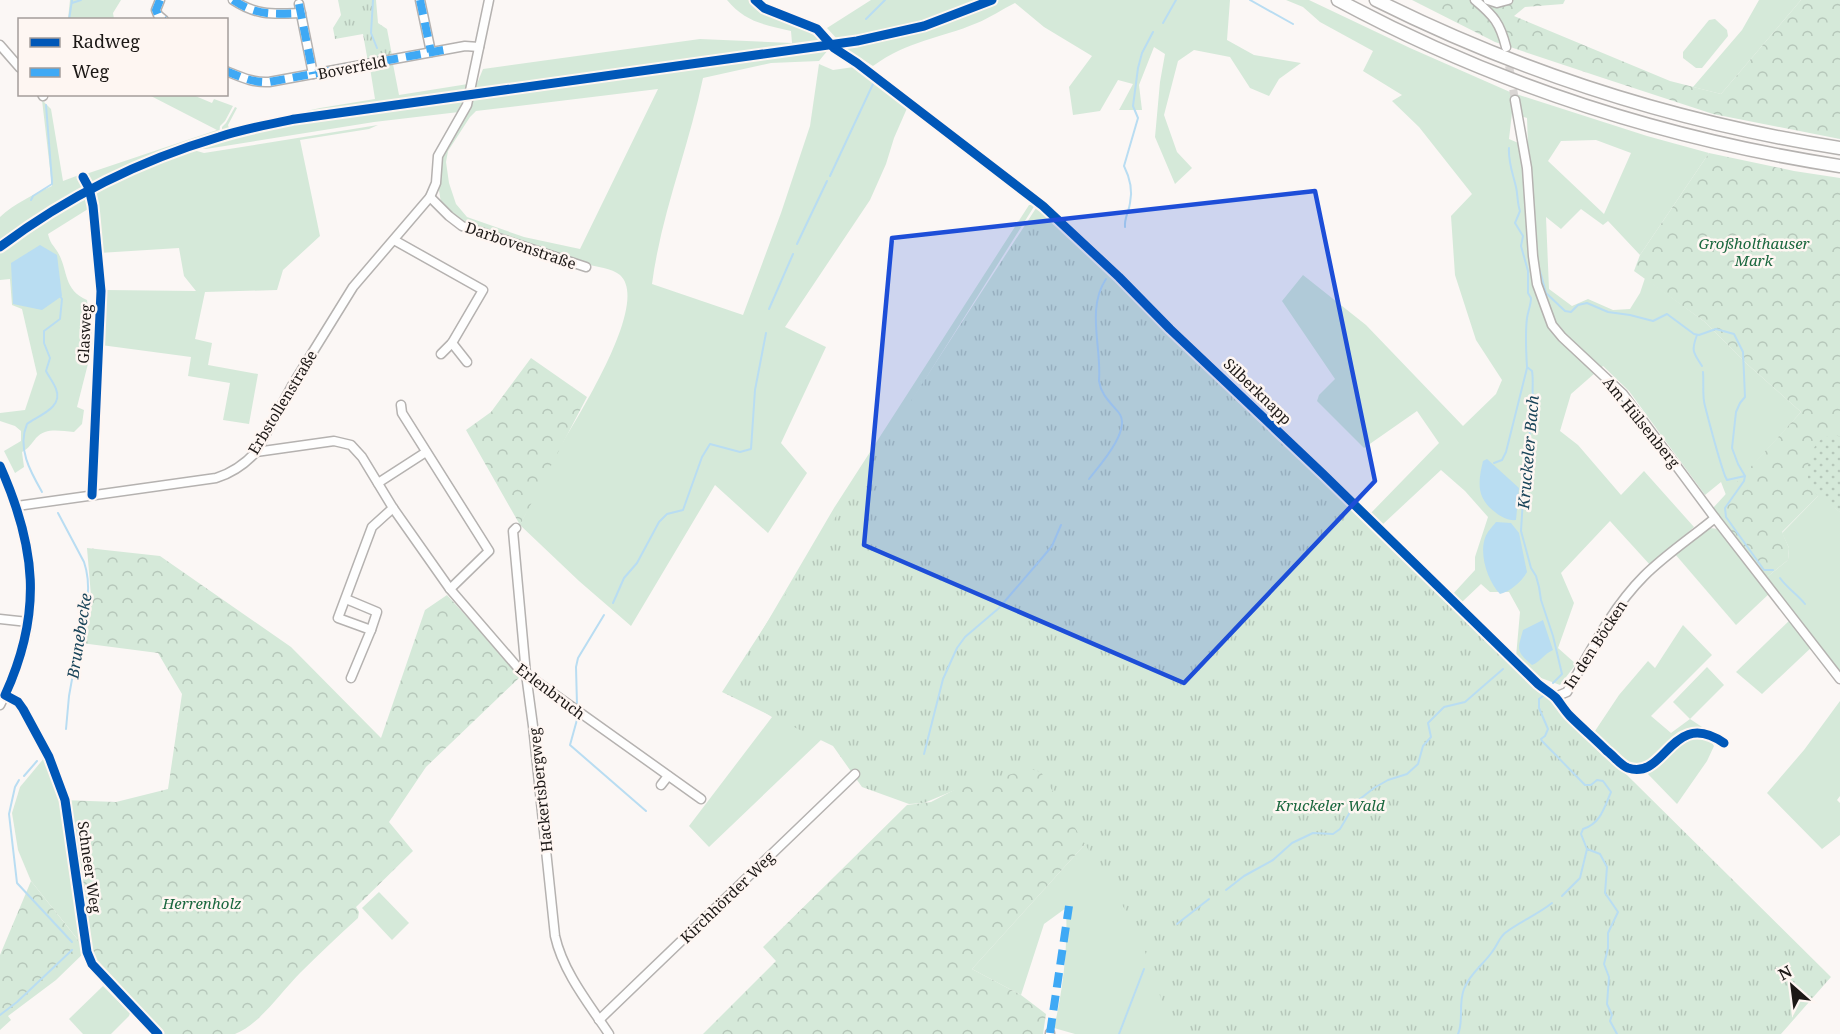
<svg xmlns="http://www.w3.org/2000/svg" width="1840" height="1034" font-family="'Noto Serif',serif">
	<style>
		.grass { fill: #d5e9d9; fill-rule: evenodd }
		.forest { fill: url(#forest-crowns) }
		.park { fill: url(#park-tufts) }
		.garden { fill: url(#garden-dots) }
		.water { fill: #b9ddf2 }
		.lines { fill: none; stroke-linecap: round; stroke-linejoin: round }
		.stream { stroke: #b9ddf2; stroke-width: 2 }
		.minor-tunnel { stroke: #dad6d4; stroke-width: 8; stroke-dasharray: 8 4; stroke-linecap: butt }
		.minor-casing { stroke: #b5b2b0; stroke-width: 11 }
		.highway-casing { stroke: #b5b2b0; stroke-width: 15 }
		.minor { stroke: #fefefe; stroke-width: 8 }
		.highway { stroke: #fefefe; stroke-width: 12 }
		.quiet { stroke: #3fa9f5; stroke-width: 8; stroke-dasharray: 15 8; stroke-linecap: butt }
		.cycleway-casing { stroke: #fef6f2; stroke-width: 13 }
		.cycleway { stroke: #0057b8; stroke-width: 9 }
		.marked { fill: #1d4ed8; fill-opacity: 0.2; stroke: #1d4ed8; stroke-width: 4.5; stroke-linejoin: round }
		.labels { text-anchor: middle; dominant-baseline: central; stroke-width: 5; stroke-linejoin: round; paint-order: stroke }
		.street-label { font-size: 15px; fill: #1c1816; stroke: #fef6f2 }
		.park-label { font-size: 15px; font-style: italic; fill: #1a673e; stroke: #fef6f2 }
		.water-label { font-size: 16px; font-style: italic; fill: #1a455a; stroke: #fef6f2 }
	</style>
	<defs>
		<pattern id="forest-crowns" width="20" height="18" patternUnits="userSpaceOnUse" patternTransform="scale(1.5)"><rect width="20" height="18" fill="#d5e9d9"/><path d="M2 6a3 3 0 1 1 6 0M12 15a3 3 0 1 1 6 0" fill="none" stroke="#b6c7ba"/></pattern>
		<pattern id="park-tufts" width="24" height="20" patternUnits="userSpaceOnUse" patternTransform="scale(1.5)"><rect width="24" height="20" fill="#d5e9d9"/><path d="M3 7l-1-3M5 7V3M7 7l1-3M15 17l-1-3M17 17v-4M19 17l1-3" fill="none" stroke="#b6c7ba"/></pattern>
		<pattern id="garden-dots" width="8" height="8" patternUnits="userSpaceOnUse" patternTransform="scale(1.5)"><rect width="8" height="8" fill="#d5e9d9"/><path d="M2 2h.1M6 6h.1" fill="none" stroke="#b6c7ba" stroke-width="1.8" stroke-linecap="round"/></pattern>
	</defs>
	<rect width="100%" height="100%" fill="#fbf7f5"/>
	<g class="grass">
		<path d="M70 0H121L113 13 114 19H68Z"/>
		<path d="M727 0H751L762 11 791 21 820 39 828 50 819 61 771 63 703 78C689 147 661 214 652 284L743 315 781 213 810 126 819 64 833 70 854 67 869 76 908 106 894 138 886 164 870 200 785 327 826 347 781 443 807 473 768 533 715 485 631 626 579 581 520 525C531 502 543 478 555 456 572 425 652 304 620 275 612 268 596 267 586 264 545 252 505 237 464 224L451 216 441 203 439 190 441 161 445 149 471 106 476 86 483 69 700 39 792 43 791 31C765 25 745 22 727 0ZM658 89 580 249 524 237 467 217 456 204 449 183 446 162 448 151 470 117 476 111Z"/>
		<path d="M871 0H1230L1227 40 1254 55 1301 63 1279 79 1269 96 1250 88 1230 57 1194 50 1178 61 1164 115 1177 152 1192 168 1175 184 1155 137 1160 82 1165 54 1154 47 1139 85 1142 110H1119L1133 84 1118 80 1100 111 1073 115 1069 87 1092 56 1044 27 1015 3C1002 9 990 18 977 23 939 39 909 40 873 66L847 50 827 28Z"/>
		<path d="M1286 0H1309L1410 48 1510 92 1647 136 1709 153 1640 255 1608 221 1603 225 1581 209 1561 229 1546 217 1549 289 1572 306 1588 299 1613 310 1630 309 1640 293 1645 278 1705 322 1747 364 1801 412 1726 495 1721 482 1705 495 1629 391 1603 366 1571 394 1560 431 1578 445 1621 495 1644 471 1694 527 1651 566 1610 521 1561 573 1574 603 1558 648 1576 664 1560 685 1541 678 1516 657 1520 612 1509 592H1490L1481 584 1462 602 1452 595 1475 570V557L1488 517 1465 491 1441 470 1382 525 1369 515 1439 443 1417 411 1364 448 1317 401 1319 395 1335 379 1282 301 1303 275 1366 325 1463 426 1496 394 1502 380 1476 340 1455 275 1451 216 1472 194 1419 127 1392 101 1402 95 1363 71 1373 51 1320 22 1303 7ZM1512 113 1527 118 1528 147 1509 139ZM1596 140 1631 153 1604 214 1548 161 1561 141Z"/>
		<path d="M1759 0H1801L1721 94 1693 87 1742 30Z"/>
		<path d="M1715 19 1727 30 1728 36 1702 68H1696L1683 58V52L1709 20Z"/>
		<path d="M393 64 399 95 468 84 466 93 298 116 222 133V127L226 123 235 107 237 108 228 125 229 128 320 108 375 99 370 68Z"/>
		<path d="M149 95H193L212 103 214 99 233 106 225 121 220 126 219 135 149 160 92 187 86 174 217 130Z"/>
		<path d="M465 97 459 112 374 122 206 149H202L198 146C283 117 376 109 465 97Z"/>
		<path d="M42 100 51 109 63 181 79 175 88 194V209L48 234C50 243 53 245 57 251 69 270 62 289 87 300L93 344 77 407 84 410 82 424 74 432C60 431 46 427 36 438 31 444 29 448 22 452L24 467 15 473 4 451 21 441V431L15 426 0 421V413L25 410 37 374 22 309 12 305 10 279 0 280V217C15 203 33 195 52 186Z"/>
		<path d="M378 125 369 129 300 140 320 236 283 270 277 290 205 292 195 339 212 343 208 365 258 374 249 424 223 420 230 383 188 376 191 357 101 345 104 290 196 291 184 276 179 248 99 253 94 191 134 170 192 147 197 151 204 153Z"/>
		<path d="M1029 205H1035L841 513 1205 884 1174 1034H1075L1054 1028C1063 990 1068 947 1066 908L1044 924 1021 995 972 969 1087 842 822 739 709 847 689 826 772 717 728 689 834 508Z"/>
		<path d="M1819 495 1840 512V675L1767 577 1788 560 1789 548 1782 533Z"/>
		<path d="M1710 528 1719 529 1771 592 1736 625 1675 554Z"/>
		<path d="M1793 617 1814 645 1762 694 1736 672Z"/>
		<path d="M1683 625 1712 655 1651 716 1671 733 1690 719 1673 702 1707 667 1724 685 1690 719 1702 727 1714 746 1707 761 1677 804 1646 772C1623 778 1606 751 1591 737L1619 695 1648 661 1655 668Z"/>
		<path d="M1840 701V796L1837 800 1840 803V835L1822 849 1767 793 1804 750Z"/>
		<path d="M45 757 63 800 83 946 31 881 18 850 12 813 20 787Z"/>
		<path d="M379 892 409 923 392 940 362 908Z"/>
		<path d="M103 986 130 1013 129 1016 111 1034H83L69 1019Z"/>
	</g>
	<g class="forest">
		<path d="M1412 0H1565L1563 4 1525 7 1514 16 1670 81 1721 94 1801 0H1840V139L1713 114 1600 77 1495 42Z"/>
		<path d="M1709 153 1794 171 1840 178V512L1819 495 1782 532 1789 548 1788 560 1767 577 1713 508 1801 412 1747 364 1705 322 1634 271 1640 255Z"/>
		<path d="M531 358 587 397 520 525 466 430 491 412Z"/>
		<path d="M87 548 160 556 291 647 381 738 425 610 447 595 518 673 519 678 426 767 389 822 413 851 356 907 359 912 358 918C338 936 319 954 300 973 281 992 259 1025 235 1034H163C137 1008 105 982 89 948L56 980 8 1016 11 1020 0 1030V955L31 881 82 945 63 800 116 802 168 789 182 694 158 653 81 643 91 596Z"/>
		<path d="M1033 767 1042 771 1087 842 972 969 1021 995 1046 1014 1043 1034H703L776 961 763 947 907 805 931 802 956 789Z"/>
	</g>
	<g class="park">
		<path d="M338 0H376L378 23 387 29 392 55 370 59 368 62 363 34 335 39 333 28 341 15Z"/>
		<path d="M1038 205 1121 284 1168 333 1535 684 1831 977 1781 1034H1173L1138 931 1041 772 1030 769 960 788 924 803 909 804 862 787 833 746 722 692Z"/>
	</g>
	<path class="garden" d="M1835 436H1840V512C1831 505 1817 497 1811 488 1803 474 1810 444 1825 437 1828 436 1832 436 1835 436Z"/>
	<g class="water">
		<path d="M40 245 57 255 62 296 42 310 13 304 11 263Z"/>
		<path d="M1487 459 1519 488 1516 520C1509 521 1501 517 1495 512 1476 498 1478 482 1483 461Z"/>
		<path d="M1496 522 1511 523 1519 533 1527 572C1522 581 1511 591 1500 594 1488 582 1479 555 1485 538 1487 532 1492 527 1496 522Z"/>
		<path d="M1543 620 1553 650C1544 654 1540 662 1532 665 1515 651 1518 649 1523 630Z"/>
	</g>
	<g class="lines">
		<g class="stream">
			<path d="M373 0 371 33 377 48"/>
			<path d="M1250 0 1293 24"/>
			<path d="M72 3 81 0"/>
			<path d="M866 19 885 0"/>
			<path d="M69 20 72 0"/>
			<path d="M1163 23 1176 0"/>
			<path d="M1509 148C1508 162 1513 174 1516 187 1518 195 1517 203 1520 211L1515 223 1523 236 1521 246 1528 271V293L1531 298C1531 305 1528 311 1527 318 1525 334 1526 351 1527 367L1532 371C1534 382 1531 395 1534 403L1525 466 1521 531 1531 568 1536 576 1539 587 1541 600 1553 636 1562 674 1553 683"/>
			<path d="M830 176 873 84"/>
			<path d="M31 200 33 196 52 184V181L46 105"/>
			<path d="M1125 227C1124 218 1129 212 1130 203 1133 190 1130 178 1124 166L1138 118 1133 106 1138 68 1142 53 1153 32"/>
			<path d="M797 244 827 181"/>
			<path d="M1540 271 1546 293 1565 311 1571 312 1578 305 1587 303 1608 312 1630 315 1653 321 1667 314 1694 334 1699 335 1716 329 1734 334 1743 352 1745 397 1740 403 1736 412 1732 448 1738 464 1745 476 1744 481 1725 508 1726 517 1764 570H1773"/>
			<path d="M769 309 793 254"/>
			<path d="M1697 335C1691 351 1693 352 1702 366"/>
			<path d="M1703 372C1704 383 1702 396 1705 406 1711 429 1717 453 1725 476L1727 480 1745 476"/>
			<path d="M1494 463 1502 460 1506 452 1527 368"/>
			<path d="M1089 479C1099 466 1132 430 1119 413 1111 403 1101 395 1099 381 1102 348 1086 309 1106 279"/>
			<path d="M42 492C30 471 17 448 27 424 37 416 64 408 56 389 54 383 49 377 46 371L50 358 44 343V331L60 319 62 299 60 296"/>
			<path d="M58 513 84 562C93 588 86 618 77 643L78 646 69 696 66 729"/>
			<path d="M1780 578C1788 589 1797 594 1805 604"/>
			<path d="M613 603 624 578 637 563 659 522 667 514 683 510 702 457 710 444 740 452 751 449 755 390 766 333"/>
			<path d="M1543 696 1539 699V708L1548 729 1545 736 1541 739 1542 741 1585 785H1591L1597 780 1603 781 1611 792C1604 808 1601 823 1583 829L1581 834 1587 849 1600 854 1607 867 1605 893 1618 912 1608 933V948L1604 964 1609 977 1607 1004 1612 1015 1610 1021 1617 1034"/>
			<path d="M577 705 576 667 578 658 604 615"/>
			<path d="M578 716 570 745 646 811"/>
			<path d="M924 754 943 679 957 648 965 637 999 608 1042 558 1052 546 1061 525"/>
			<path d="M24 776 37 761"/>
			<path d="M19 780 15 787 9 814 17 883 72 942"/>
			<path d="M1226 890 1244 876 1273 860 1292 843 1313 833 1333 834 1340 829 1356 802 1374 788 1388 780 1407 774 1418 764 1423 746 1431 737 1428 723 1444 707 1465 702 1503 669"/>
			<path d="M1562 896 1580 878 1587 849"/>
			<path d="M1177 924 1209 899"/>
			<path d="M0 1015 17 1002 72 950"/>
			<path d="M1119 1034 1144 969"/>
			<path d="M1458 1034C1464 1021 1458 1004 1464 989 1470 973 1483 965 1492 952 1497 946 1499 938 1505 933 1519 922 1537 915 1552 903"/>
		</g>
		<path class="minor-tunnel" d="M1507 54 1515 100"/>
		<g class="minor-casing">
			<g id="minor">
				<path d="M160 0 156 10 158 15 164 20"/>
				<path d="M233 0C257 16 273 14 301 13"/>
				<path d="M420 0 431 52"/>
				<path d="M755 0 764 8 817 29 834 48 857 63 1043 206 1119 277 1170 329 1323 474 1538 684C1544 689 1551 693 1556 698 1561 704 1565 711 1570 716 1582 728 1595 739 1607 751 1614 756 1620 765 1628 768 1666 781 1671 707 1724 743"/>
				<path d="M1475 0C1494 16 1500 23 1506 47"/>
				<path d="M1488 0 1497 3 1508 0"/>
				<path d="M299 4 313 74"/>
				<path d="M0 45 20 68"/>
				<path d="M226 71C241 77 253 83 269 82L465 46 479 47"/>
				<path d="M42 94 43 96"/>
				<path d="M1515 100 1527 168 1533 256 1537 284 1552 325 1562 337 1623 394 1715 518 1840 679"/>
				<path d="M83 177 89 188 93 206 101 291 92 495"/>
				<path d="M430 197 449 216 462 226 586 267"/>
				<path d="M394 240 483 290 452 343 441 354"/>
				<path d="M452 343 467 362"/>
				<path d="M401 405 402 413 489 551 450 589"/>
				<path d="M256 452 334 441 351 445 362 457 393 508 450 589 519 669 701 799"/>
				<path d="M0 466C38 550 44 620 0 705"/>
				<path d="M378 483 426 452"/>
				<path d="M17 506 216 478C232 473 244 465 256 452L293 384 353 287 430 197 436 183 438 156 467 105 489 0"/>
				<path d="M516 528 513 531 526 674 533 726 555 936C563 972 589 1004 609 1034"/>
				<path d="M346 599 377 612 371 630"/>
				<path d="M0 619 28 622"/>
				<path d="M351 678 371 630 338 618 372 527 393 508"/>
				<path d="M5 695 18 702 23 709 49 757 65 800 87 952 92 964 158 1034"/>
				<path d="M1555 697 1567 692C1590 652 1611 609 1644 576 1665 555 1692 537 1715 518"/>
				<path d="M661 785 668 776"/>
				<path d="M599 1020 855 774"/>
				<path d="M1050 1034V1033"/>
			</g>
		</g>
		<g class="highway-casing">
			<g id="highway">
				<path d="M1338 0C1494 84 1665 139 1840 166"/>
				<path d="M1376 0C1522 73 1679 123 1840 148"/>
			</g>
		</g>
		<use href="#minor" class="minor"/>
		<use href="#highway" class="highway"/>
		<g class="quiet">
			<path d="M160 0 156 10 158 15 164 20"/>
			<path d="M233 0C257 16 273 14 301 13"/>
			<path d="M420 0 431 52"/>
			<path d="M299 4 313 74"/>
			<path d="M226 71C241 77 253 83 269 82L449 49"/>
			<path d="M1050 1033 1069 906"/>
		</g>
		<g class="cycleway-casing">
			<g id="cycleway">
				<path d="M755 0 764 8 817 29 834 48 857 63 1043 206 1119 277 1170 329 1323 474 1538 684C1544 689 1551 693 1556 698 1561 704 1565 711 1570 716 1582 728 1595 739 1607 751 1614 756 1620 765 1628 768 1666 781 1671 707 1724 743"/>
				<path d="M83 177 89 188 93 206 101 291 92 495"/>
				<path d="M0 247C65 198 141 160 219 137 244 129 270 124 295 119L857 41 924 26 992 0"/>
				<path d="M0 466C36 547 43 612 5 695L18 702 23 709 49 757 65 800 87 952 92 964 158 1034"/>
			</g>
		</g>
		<use href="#cycleway" class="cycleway"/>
	</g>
	<path class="marked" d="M1315 191 1375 481 1184 683 864 545 892 238Z"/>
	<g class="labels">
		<g class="street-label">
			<text transform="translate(352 67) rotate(-11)">Boverfeld</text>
			<text transform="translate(521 245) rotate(19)">Darbovenstraße</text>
			<text transform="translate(84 334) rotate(-87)">Glasweg</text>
			<text transform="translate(1258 391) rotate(44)">Silberknapp</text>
			<text transform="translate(282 402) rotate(-59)">Erbstollenstraße</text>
			<text transform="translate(1642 422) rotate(51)">Am Hülsenberg</text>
			<text transform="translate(1595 644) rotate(-57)">In den Böcken</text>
			<text transform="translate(551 691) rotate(37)">Erlenbruch</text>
			<text transform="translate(540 790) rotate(-96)">Hackertsbergweg</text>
			<text transform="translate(90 867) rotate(82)">Schneer Weg</text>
			<text transform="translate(727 897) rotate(-44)">Kirchhörder Weg</text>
		</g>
		<g class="park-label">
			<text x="1754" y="243">Großholthauser<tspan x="1754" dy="17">Mark</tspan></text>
			<text x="1330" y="805">Kruckeler Wald</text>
			<text x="202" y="903">Herrenholz</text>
		</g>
		<g class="water-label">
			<text transform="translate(1528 452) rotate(-85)">Kruckeler Bach</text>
			<text transform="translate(79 636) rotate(-81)">Brunebecke</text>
		</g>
	</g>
	<rect x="18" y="18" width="210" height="78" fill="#fef6f2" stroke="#a49d9a" stroke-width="1.5"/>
	<rect x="30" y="38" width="30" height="9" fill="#0057b8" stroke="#a49d9a" stroke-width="1.5"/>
	<text x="72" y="48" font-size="18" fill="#1c1816">Radweg</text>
	<rect x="30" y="68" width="30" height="9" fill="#3fa9f5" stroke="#a49d9a" stroke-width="1.5"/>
	<text x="72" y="78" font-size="18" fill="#1c1816">Weg</text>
	<g transform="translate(1792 986) rotate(332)" stroke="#fef6f2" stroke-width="4.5" paint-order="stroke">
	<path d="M0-4.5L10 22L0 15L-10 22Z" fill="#1c1816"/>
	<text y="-9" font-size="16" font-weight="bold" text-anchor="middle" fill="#1c1816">N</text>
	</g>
</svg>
